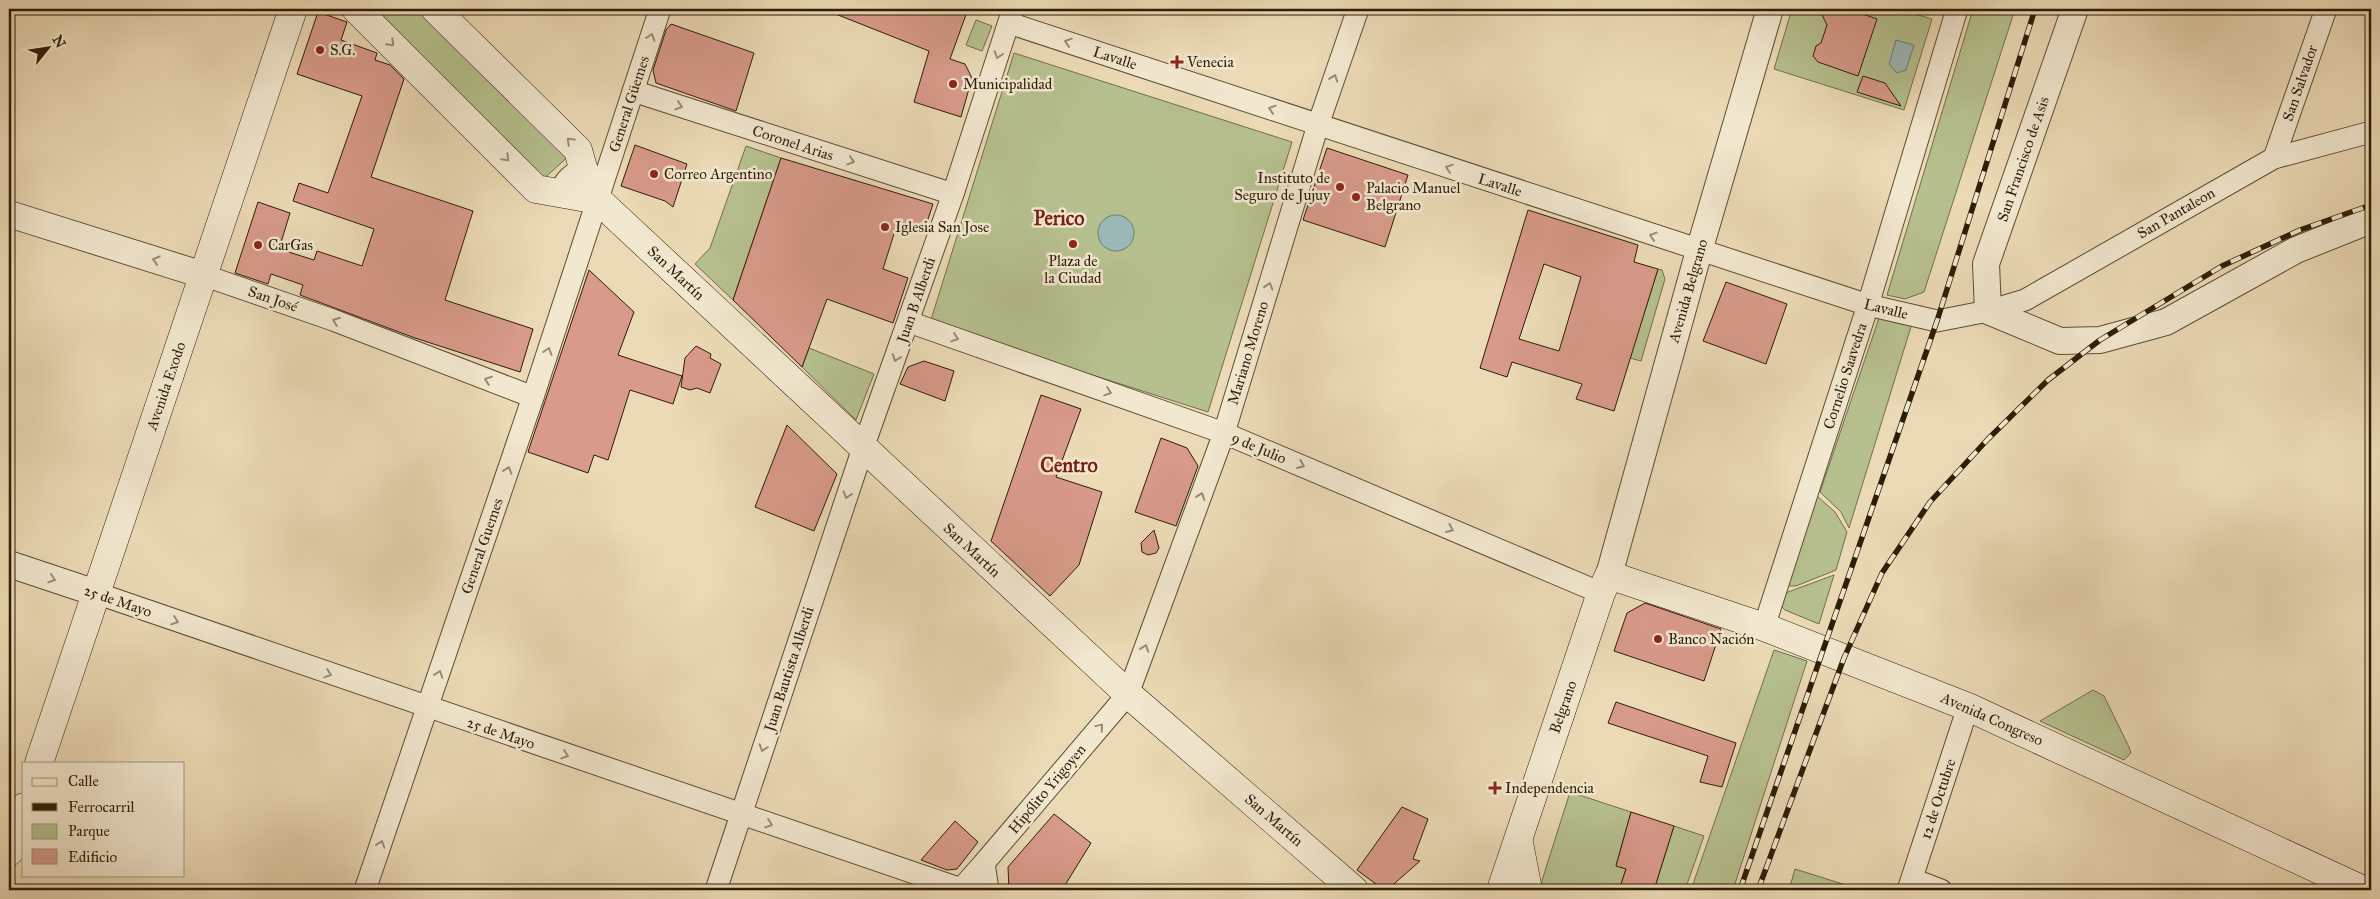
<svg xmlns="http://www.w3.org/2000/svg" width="2380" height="899" font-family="'IM FELL Great Primer',serif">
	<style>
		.green { fill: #b6c08e; stroke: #726e4a }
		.water { fill: #9bb8b7; stroke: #6f7a70 }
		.building { fill: #d89a8b; stroke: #2d1d06; fill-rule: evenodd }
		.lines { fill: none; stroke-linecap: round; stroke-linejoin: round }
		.minor-casing { stroke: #5c4c32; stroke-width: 23 }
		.tertiary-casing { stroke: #5c4c32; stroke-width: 28 }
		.secondary-casing { stroke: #2d1d06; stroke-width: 29 }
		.minor { stroke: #f2e7cf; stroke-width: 21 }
		.tertiary { stroke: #f2e7cf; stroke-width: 26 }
		.secondary { stroke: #f2e7cf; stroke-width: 28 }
		.rail-casing { stroke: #2d1d06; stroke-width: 5.5 }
		.rail { stroke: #f2e7cf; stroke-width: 4; stroke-dasharray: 11; stroke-linecap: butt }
		.oneway { stroke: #998c75 }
		.poi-dot { fill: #8f2418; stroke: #f2e7cf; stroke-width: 2 }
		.labels { text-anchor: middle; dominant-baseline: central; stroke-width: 5; stroke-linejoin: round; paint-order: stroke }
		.poi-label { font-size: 15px; fill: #2d1d06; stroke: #f2e7cf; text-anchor: start }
		.street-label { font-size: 15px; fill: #2d1d06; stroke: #f2e7cf }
		.district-label { font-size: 20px; font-weight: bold; fill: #7a1f14; stroke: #f2e7cf }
	</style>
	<rect width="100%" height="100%" fill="#ebdab5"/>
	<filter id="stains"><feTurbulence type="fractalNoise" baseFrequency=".004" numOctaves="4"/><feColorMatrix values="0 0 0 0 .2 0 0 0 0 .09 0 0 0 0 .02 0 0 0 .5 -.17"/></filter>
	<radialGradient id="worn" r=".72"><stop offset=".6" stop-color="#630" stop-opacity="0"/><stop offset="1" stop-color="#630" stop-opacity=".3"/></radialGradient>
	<g class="green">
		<path d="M366 9H425L570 155 541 181Z"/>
		<path d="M1792 9H1898L1932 19 1904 110 1774 69Z"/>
		<path d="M1973 9H2015L1924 292 1905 299 1887 295Z"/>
		<path d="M976 20 992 26 982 51 966 45Z"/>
		<path d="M1014 53 1292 142 1208 412 930 323Z"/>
		<path d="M746 146 781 158 733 300 695 264 710 248Z"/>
		<path d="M1658 269 1662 270 1665 279 1641 361 1630 358Z"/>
		<path d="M1906 310 1914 317 1849 528 1841 512 1820 492 1879 318Z"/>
		<path d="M809 348 874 374 856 420 802 367Z"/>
		<path d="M1817 496 1835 512 1847 532 1836 570 1796 586H1786Z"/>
		<path d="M1834 575 1819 624 1785 610 1781 606 1783 596 1788 592Z"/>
		<path d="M1774 650 1807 661 1733 890H1691Z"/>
		<path d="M2093 690 2104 696 2129 747 2131 753 2124 760 2040 721Z"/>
		<path d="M1570 792 1631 812 1616 865 1626 869 1619 890H1539Z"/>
		<path d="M1674 826 1704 836 1685 890H1654Z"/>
		<path d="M1795 869 1862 890H1789Z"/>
	</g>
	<g class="water">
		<path d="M1896 40 1914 45 1906 70 1897 73 1889 64Z"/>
		<circle cx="1116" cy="233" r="18"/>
	</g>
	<g class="building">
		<path d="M823 9H968L950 59 965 64 972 78 961 117 914 102 929 51Z"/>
		<path d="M1819 9H1855L1857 12 1877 19 1858 76 1818 62 1813 56 1816 46 1821 43 1827 25Z"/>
		<path d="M318 12 347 22 341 40 377 53 375 60 390 65 404 79 371 177 473 211 445 300 533 329 520 372 415 338 300 295 303 285 271 274 268 284 235 273 258 202 290 213 279 249 314 260 317 251 362 266 374 229 293 201 299 183 328 193 362 96 297 74Z"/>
		<path d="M671 24 754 53 736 111 656 83 653 70 666 30Z"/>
		<path d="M1863 76 1885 83 1901 106 1857 92Z"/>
		<path d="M635 145 687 164 673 207 665 201 621 186Z"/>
		<path d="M1327 148 1408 175 1385 247 1303 220Z"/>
		<path d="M781 158 933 204 925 228 898 221 883 269 908 278 893 323 827 299 802 367 733 300Z"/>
		<path d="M1528 210 1638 245 1634 262 1658 269 1614 411 1576 399 1582 384 1512 362 1507 377 1480 368ZM1544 264 1581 277 1559 351 1519 339Z"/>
		<path d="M589 270 634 312 618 355 682 376 673 404 630 390 608 460 594 455 588 473 528 452Z"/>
		<path d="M1726 282 1787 304 1766 364 1703 341Z"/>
		<path d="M696 346 711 354 710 358 721 364 710 393 697 388 690 390 681 387 685 358Z"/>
		<path d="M924 361 954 371 945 401 900 384 908 367Z"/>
		<path d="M1041 395 1081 409 1056 477 1102 492 1079 565 1050 596 991 541Z"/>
		<path d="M787 425 837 474 814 531 755 507Z"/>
		<path d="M1161 438 1187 448 1198 466 1176 526 1135 512Z"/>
		<path d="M1154 530 1159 548 1156 553 1148 555 1142 552 1141 543Z"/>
		<path d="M1645 603 1721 629 1704 681 1614 651 1627 613Z"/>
		<path d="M1616 702 1736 743 1722 787 1700 782 1708 756 1608 723Z"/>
		<path d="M1402 807 1428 819 1413 859 1420 861 1387 890H1384L1357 870Z"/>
		<path d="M1631 812 1674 826 1654 890H1619L1626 869 1616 866Z"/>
		<path d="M1054 814 1091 843 1062 890H1009L1008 867Z"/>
		<path d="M955 821 978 842 957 869 947 870 921 860Z"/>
	</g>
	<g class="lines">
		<g class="minor-casing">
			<g id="minor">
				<path d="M1009 23 1868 305 1937 321 1988 311 2025 300 2274 158 2371 132"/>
				<path d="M633 91 953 194"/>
				<path d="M2274 158 2326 9"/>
				<path d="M561 192C564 180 572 174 583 168"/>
				<path d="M203 275 333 320 533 397"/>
				<path d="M909 322 1224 433 1601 593"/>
				<path d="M96 593 961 889 984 863"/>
				<path d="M1764 627 1868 305 1957 9"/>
				<path d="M1912 879 1941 890"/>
				<path d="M365 890 533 397 660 9"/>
				<path d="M716 890 863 448 953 194 1013 9"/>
				<path d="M988 890 984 863 1128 694 1224 433 1318 125 1358 9"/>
				<path d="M1908 890 1968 707"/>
			</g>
		</g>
		<g class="tertiary-casing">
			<g id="tertiary">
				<path d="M2075 9 1986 264 1988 311 2060 341 2100 340 2166 322 2296 250 2371 220"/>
				<path d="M9 214 203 275"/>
				<path d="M9 564 96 593"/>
				<path d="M1609 575 1699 251 1770 9"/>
			</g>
		</g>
		<g class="secondary-casing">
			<g id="secondary">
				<path d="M356 9 536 189 598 200"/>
				<path d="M435 9 578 150 583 168 598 200 1128 694 1354 890"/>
				<path d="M39 763 293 9"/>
				<path d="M1519 843 1528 890"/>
				<path d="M9 852 24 807"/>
				<path d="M1501 890 1601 593 1609 575 1764 627 1968 707 2363 890"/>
			</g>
		</g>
		<use href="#minor" class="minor"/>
		<use href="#tertiary" class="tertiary"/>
		<use href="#secondary" class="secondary"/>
		<g class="rail-casing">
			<g id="rail">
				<path d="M1740 890 1937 321 2035 9"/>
				<path d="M1758 890 1844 658 1882 573 1930 502 1988 439 2048 380 2100 340 2222 266 2300 230 2371 205"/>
			</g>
		</g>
		<use href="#rail" class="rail"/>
	</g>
	<defs><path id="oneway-chevron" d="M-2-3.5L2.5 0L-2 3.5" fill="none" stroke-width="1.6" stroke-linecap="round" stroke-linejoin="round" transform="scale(1.25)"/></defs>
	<g class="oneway">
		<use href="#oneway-chevron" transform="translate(651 37) rotate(-72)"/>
		<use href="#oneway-chevron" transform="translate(1068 42) rotate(-162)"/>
		<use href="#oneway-chevron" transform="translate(391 43) rotate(45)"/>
		<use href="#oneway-chevron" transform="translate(998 55) rotate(108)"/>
		<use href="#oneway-chevron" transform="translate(1334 78) rotate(-71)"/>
		<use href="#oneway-chevron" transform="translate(679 106) rotate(18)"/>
		<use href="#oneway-chevron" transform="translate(1272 109) rotate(-162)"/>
		<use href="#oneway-chevron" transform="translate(570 141) rotate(-136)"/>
		<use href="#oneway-chevron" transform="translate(506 158) rotate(45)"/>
		<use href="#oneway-chevron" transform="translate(851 161) rotate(18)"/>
		<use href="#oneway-chevron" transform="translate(1449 168) rotate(-162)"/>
		<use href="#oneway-chevron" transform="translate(1653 236) rotate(-162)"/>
		<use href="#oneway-chevron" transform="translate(156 260) rotate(-163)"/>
		<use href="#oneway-chevron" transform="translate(1269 286) rotate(-73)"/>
		<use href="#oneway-chevron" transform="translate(336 321) rotate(-160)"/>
		<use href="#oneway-chevron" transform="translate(955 338) rotate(19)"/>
		<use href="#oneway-chevron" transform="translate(548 351) rotate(-72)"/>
		<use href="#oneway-chevron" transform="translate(896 358) rotate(110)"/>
		<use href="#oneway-chevron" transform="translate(488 380) rotate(-159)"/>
		<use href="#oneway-chevron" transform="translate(1108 392) rotate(19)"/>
		<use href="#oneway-chevron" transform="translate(1301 465) rotate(23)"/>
		<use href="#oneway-chevron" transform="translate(508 470) rotate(-71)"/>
		<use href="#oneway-chevron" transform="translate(847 495) rotate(108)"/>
		<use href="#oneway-chevron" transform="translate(1201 496) rotate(-70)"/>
		<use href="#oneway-chevron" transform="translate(1450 529) rotate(23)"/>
		<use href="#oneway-chevron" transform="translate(52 579) rotate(19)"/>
		<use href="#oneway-chevron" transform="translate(175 621) rotate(19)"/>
		<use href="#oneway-chevron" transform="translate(1145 648) rotate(-70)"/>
		<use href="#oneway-chevron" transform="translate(328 674) rotate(19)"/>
		<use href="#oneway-chevron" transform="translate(439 674) rotate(-71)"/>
		<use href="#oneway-chevron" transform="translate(1100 727) rotate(-50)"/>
		<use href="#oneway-chevron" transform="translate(763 748) rotate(108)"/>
		<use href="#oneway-chevron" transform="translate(565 755) rotate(19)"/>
		<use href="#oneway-chevron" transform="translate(769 824) rotate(19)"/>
		<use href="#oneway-chevron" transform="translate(381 844) rotate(-71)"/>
	</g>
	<g class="poi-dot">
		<circle cx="320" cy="50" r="5"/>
		<path d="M1174.5 54.5h5v5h5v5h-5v5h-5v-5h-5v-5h5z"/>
		<circle cx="953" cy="84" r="5"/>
		<circle cx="654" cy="174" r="5"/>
		<circle cx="1340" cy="187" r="5"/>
		<circle cx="1356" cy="197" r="5"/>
		<circle cx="885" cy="227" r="5"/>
		<circle cx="1073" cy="244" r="5"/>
		<circle cx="258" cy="245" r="5"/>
		<circle cx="1658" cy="639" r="5"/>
		<path d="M1492.5 780.5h5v5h5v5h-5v5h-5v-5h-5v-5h5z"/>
	</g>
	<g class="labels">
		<g class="poi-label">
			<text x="330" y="50">S.G.</text>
			<text x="1187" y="62">Venecia</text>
			<text x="963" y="84">Municipalidad</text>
			<text x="664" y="174">Correo Argentino</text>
			<text x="1330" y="178" text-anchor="end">Instituto de<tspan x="1330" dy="17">Seguro de Jujuy</tspan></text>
			<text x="1366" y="188">Palacio Manuel<tspan x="1366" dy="17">Belgrano</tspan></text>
			<text x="895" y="227">Iglesia San Jose</text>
			<text x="268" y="245">CarGas</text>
			<text x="1073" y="261" text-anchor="middle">Plaza de<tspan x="1073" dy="17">la Ciudad</tspan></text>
			<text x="1668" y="639">Banco Nación</text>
			<text x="1505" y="788">Independencia</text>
		</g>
		<g class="street-label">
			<text transform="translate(1115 58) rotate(18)">Lavalle</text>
			<text transform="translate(2300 83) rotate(-71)">San Salvador</text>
			<text transform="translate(629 104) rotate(-72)">General Güemes</text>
			<text transform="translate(793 143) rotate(18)">Coronel Arias</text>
			<text transform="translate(2023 159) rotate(-71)">San Francisco de Asis</text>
			<text transform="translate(1500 185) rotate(18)">Lavalle</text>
			<text transform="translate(2176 213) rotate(-30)">San Pantaleon</text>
			<text transform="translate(676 273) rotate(43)">San Martín</text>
			<text transform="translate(1688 291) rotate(-74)">Avenida Belgrano</text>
			<text transform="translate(273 299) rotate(19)">San José</text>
			<text transform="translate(916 300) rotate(-71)">Juan B Alberdi</text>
			<text transform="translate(1886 309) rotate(14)">Lavalle</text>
			<text transform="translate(1248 353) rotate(-73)">Mariano Moreno</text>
			<text transform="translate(1845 376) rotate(-72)">Cornelio Saavedra</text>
			<text transform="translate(166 386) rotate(-71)">Avenida Exodo</text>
			<text transform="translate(1259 448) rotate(23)">9 de Julio</text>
			<text transform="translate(482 546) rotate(-71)">General Guemes</text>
			<text transform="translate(972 550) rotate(43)">San Martín</text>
			<text transform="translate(118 601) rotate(19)">25 de Mayo</text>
			<text transform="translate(789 669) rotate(-72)">Juan Bautista Alberdi</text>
			<text transform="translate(1563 707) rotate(-71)">Belgrano</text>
			<text transform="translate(1992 719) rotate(24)">Avenida Congreso</text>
			<text transform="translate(501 733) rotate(19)">25 de Mayo</text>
			<text transform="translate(1047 789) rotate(-50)">Hipólito Yrigoyen</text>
			<text transform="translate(1938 799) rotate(-72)">12 de Octubre</text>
			<text transform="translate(1274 820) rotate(41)">San Martín</text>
		</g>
		<g class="district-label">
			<text x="1059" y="218">Perico</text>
			<text x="1069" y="465">Centro</text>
		</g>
	</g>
	<rect width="2380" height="899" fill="none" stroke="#ebdab5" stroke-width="30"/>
	<rect x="10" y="10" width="2360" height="879" fill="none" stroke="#2d1d06" stroke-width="2.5"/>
	<rect x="15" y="15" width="2350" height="869" fill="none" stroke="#2d1d06"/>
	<rect x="22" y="762" width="162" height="115" fill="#f2e7cf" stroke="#a3967f"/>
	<rect x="32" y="778" width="25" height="8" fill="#f2e7cf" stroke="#a3967f"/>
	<text x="68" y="786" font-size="15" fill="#2d1d06">Calle</text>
	<rect x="32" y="803" width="25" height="8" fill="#2d1d06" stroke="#a3967f"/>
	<text x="68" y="812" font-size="15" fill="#2d1d06">Ferrocarril</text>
	<rect x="32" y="824" width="25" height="15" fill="#b6c08e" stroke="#a3967f"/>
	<text x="68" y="836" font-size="15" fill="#2d1d06">Parque</text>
	<rect x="32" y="849" width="25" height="15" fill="#d89a8b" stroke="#a3967f"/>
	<text x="68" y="862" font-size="15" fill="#2d1d06">Edificio</text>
	<g transform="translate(48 48) rotate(60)" stroke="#f2e7cf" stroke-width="4" paint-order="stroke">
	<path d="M0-4L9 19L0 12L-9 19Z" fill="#2d1d06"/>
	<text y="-8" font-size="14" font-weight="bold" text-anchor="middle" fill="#2d1d06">N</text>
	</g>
	<rect width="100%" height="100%" filter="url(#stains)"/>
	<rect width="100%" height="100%" fill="url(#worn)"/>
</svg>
